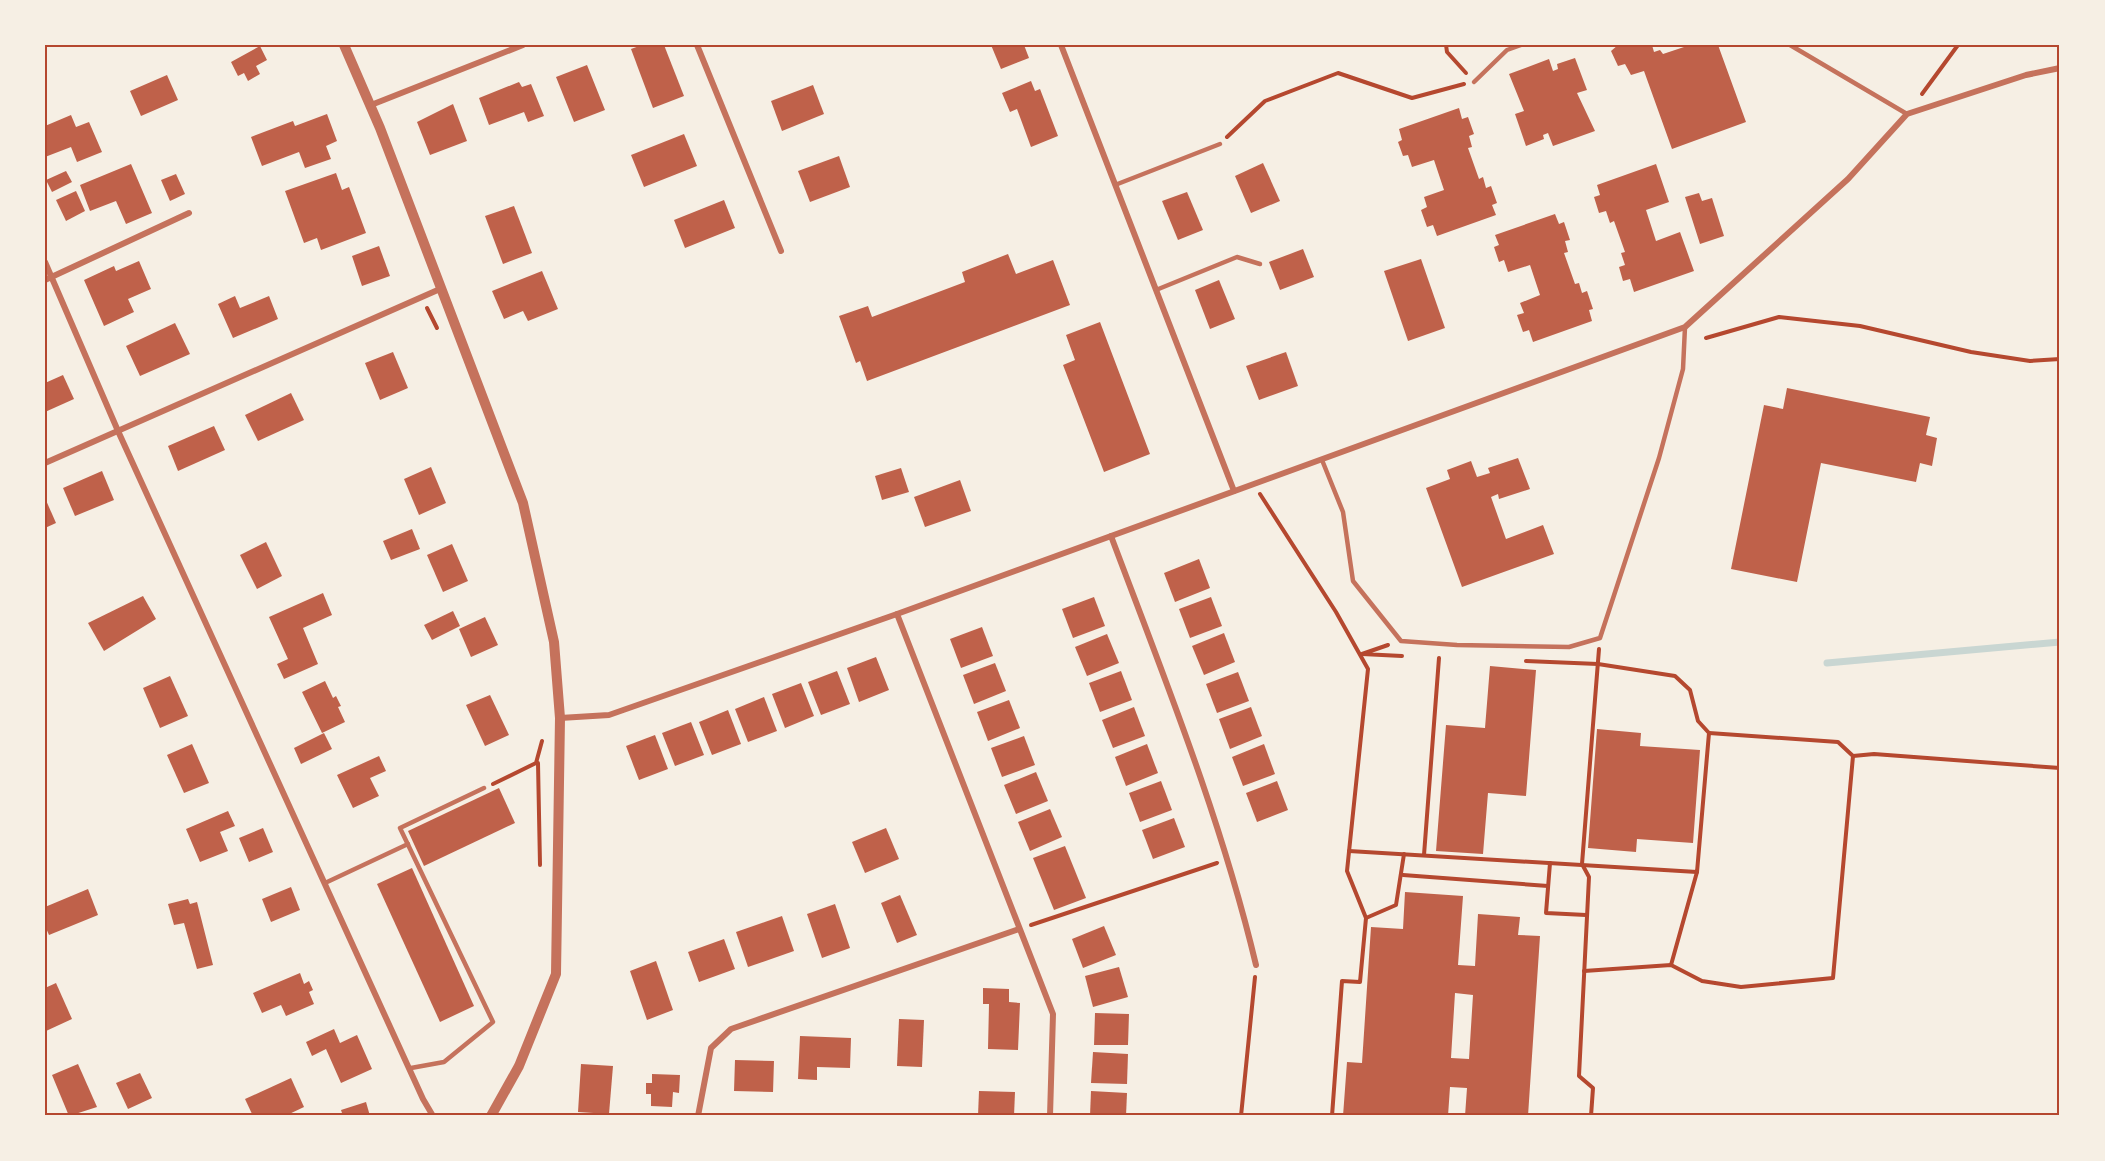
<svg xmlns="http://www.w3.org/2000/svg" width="2105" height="1161" font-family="Quicksand,sans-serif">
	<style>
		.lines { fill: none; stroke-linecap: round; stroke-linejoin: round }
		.stream { stroke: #c9d6d2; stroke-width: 7 }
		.building { fill: #bf614a; fill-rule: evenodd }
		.path { stroke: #b5482f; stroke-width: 4 }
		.service { stroke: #c5725c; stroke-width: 4.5 }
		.minor { stroke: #c5725c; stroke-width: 6 }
		.tertiary { stroke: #c5725c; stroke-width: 10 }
		.neatline { fill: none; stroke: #b5482f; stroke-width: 2 }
	</style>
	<rect width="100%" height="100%" fill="#f6efe4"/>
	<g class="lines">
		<path class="stream" d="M1827 663 2060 642"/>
	</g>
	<g class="building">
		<path d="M642 45H664L684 96 653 108 631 49Z"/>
		<path d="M991 45H1024L1029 58 1001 69Z"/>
		<path d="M1618 45H1652L1654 52 1660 50 1663 54 1690 45H1718L1746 122 1672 149 1644 71 1631 75 1625 64 1618 66 1611 51Z"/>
		<path d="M260 46 267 60 256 66 260 74 248 81 244 73 238 76 231 62Z"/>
		<path d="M1575 58 1587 90 1577 93 1595 131 1553 146 1548 133 1543 135 1544 139 1526 146 1515 114 1524 111 1509 74 1549 59 1553 71 1558 69 1557 64Z"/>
		<path d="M587 65 605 110 574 122 556 77Z"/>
		<path d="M167 75 178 100 141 116 130 91Z"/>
		<path d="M1031 81 1035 91 1040 89 1058 136 1031 147 1017 109 1010 112 1002 93Z"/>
		<path d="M519 82 522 87 531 84 544 116 528 122 524 112 489 125 479 98Z"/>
		<path d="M813 85 824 114 782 131 771 101Z"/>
		<path d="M453 104 467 141 430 155 417 122Z"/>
		<path d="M1459 108 1462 119 1468 117 1474 134 1469 136 1472 147 1468 148 1479 179 1483 177 1486 188 1491 186 1497 203 1492 205 1496 215 1437 236 1433 225 1427 227 1421 210 1427 207 1424 197 1444 190 1434 160 1412 167 1408 155 1403 156 1398 142 1402 140 1399 129Z"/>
		<path d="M327 114 337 141 326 146 331 159 305 168 299 152 262 166 251 137 293 121 295 126Z"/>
		<path d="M71 115 76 127 89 122 102 152 77 162 71 147 45 157V126Z"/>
		<path d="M684 134 697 166 644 187 631 155Z"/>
		<path d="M839 156 850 187 810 202 798 171Z"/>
		<path d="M1263 163 1280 201 1251 213 1235 176Z"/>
		<path d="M131 164 152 213 126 224 116 201 90 211 80 185Z"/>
		<path d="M1656 164 1669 202 1646 210 1656 241 1680 232 1694 271 1634 292 1630 279 1623 281 1619 267 1625 265 1621 253 1625 252 1614 221 1610 223 1606 211 1599 213 1594 197 1600 195 1597 185Z"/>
		<path d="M66 171 72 182 52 192 46 180Z"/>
		<path d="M336 173 342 190 349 187 366 233 321 250 317 238 304 243 285 191Z"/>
		<path d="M176 174 185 194 170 201 161 180Z"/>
		<path d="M76 191 85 211 66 221 56 200Z"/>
		<path d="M1187 192 1203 230 1178 240 1162 201Z"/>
		<path d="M1699 193 1702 201 1712 198 1724 236 1700 244 1685 197Z"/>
		<path d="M724 200 735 228 685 248 674 220Z"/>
		<path d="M514 206 532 253 503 264 485 216Z"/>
		<path d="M1555 214 1559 224 1564 222 1570 240 1565 241 1568 252 1564 253 1575 284 1579 283 1582 293 1587 291 1593 309 1589 310 1592 321 1533 342 1529 330 1523 332 1517 315 1524 313 1520 303 1540 295 1530 265 1508 272 1504 260 1499 262 1494 247 1499 245 1495 235Z"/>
		<path d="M379 246 390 276 362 286 352 256Z"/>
		<path d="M1303 249 1314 277 1280 290 1269 262Z"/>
		<path d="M1008 254 1016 274 1053 260 1070 305 867 381 860 361 856 363 839 316 868 306 872 317 965 282 962 272Z"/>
		<path d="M1421 259 1445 328 1408 341 1384 271Z"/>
		<path d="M139 261 151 289 128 299 134 312 104 326 84 280 114 266 116 271Z"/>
		<path d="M542 271 558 309 528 321 523 311 504 319 492 291Z"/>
		<path d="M1219 280 1235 319 1210 329 1195 290Z"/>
		<path d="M235 296 240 308 269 296 278 319 233 338 218 304Z"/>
		<path d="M1100 322 1150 454 1104 472 1063 365 1075 360 1066 335Z"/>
		<path d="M175 323 190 354 140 376 126 346Z"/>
		<path d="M393 352 408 388 380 400 365 363Z"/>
		<path d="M1286 352 1298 386 1259 400 1246 366Z"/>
		<path d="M63 375 74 399 45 412V383Z"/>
		<path d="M1787 388 1930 417 1926 435 1937 438 1932 466 1920 463 1916 482 1821 463 1797 582 1731 569 1764 405 1783 409Z"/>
		<path d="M291 393 304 420 258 441 245 415Z"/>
		<path d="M214 426 225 450 178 471 168 446Z"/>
		<path d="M1518 458 1530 489 1499 499 1498 494 1491 497 1506 539 1543 525 1554 554 1462 587 1426 488 1450 479 1447 470 1471 461 1477 477 1490 473 1488 468Z"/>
		<path d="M431 467 446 503 419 515 404 479Z"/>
		<path d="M901 468 909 492 882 500 875 476Z"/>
		<path d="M102 471 114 500 75 516 63 488Z"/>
		<path d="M960 480 971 511 925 527 914 497Z"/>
		<path d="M45 498 56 523 45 528Z"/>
		<path d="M412 529 420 549 391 560 383 541Z"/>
		<path d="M266 542 282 576 257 589 240 555Z"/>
		<path d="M452 544 468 581 443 592 427 555Z"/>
		<path d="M1199 559 1210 588 1175 602 1164 573Z"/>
		<path d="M323 593 332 615 303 628 318 664 284 679 277 664 288 659 269 617Z"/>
		<path d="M143 596 156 619 104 651 88 623Z"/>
		<path d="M1094 597 1105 626 1073 638 1062 609Z"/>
		<path d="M1211 597 1222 626 1190 638 1179 609Z"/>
		<path d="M453 611 460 626 432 640 424 625Z"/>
		<path d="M485 617 498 645 471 657 459 629Z"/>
		<path d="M982 627 993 656 961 668 950 639Z"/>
		<path d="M1224 633 1235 662 1204 675 1192 646Z"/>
		<path d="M1107 634 1119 663 1087 676 1075 647Z"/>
		<path d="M876 657 889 690 859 702 847 668Z"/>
		<path d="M995 663 1006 691 974 704 963 675Z"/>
		<path d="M1490 666 1536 670 1526 796 1488 793 1483 854 1436 851 1446 725 1485 728Z"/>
		<path d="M837 671 850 704 821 715 808 682Z"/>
		<path d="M1121 671 1132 700 1100 712 1089 683Z"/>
		<path d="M1238 672 1249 701 1217 713 1206 684Z"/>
		<path d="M170 676 188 716 160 728 143 688Z"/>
		<path d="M325 681 333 698 336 696 341 706 338 707 345 722 322 733 302 692Z"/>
		<path d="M801 683 814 716 785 728 772 694Z"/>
		<path d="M490 695 509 735 485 746 466 705Z"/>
		<path d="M764 697 777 731 748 742 735 709Z"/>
		<path d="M1009 700 1020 728 988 741 977 712Z"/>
		<path d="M1134 707 1145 736 1113 748 1102 720Z"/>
		<path d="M1251 707 1262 736 1230 749 1219 719Z"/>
		<path d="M728 710 741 744 712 755 699 722Z"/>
		<path d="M691 722 704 755 675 766 662 733Z"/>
		<path d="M1597 729 1641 733 1640 746 1700 750 1693 843 1637 839 1636 852 1588 848Z"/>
		<path d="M324 733 332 749 301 764 294 748Z"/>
		<path d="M655 735 668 769 639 780 626 746Z"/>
		<path d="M1024 736 1035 765 1002 777 991 748Z"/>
		<path d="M192 744 209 783 184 793 167 755Z"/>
		<path d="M1147 744 1158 773 1126 786 1115 757Z"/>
		<path d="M1264 744 1275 774 1243 786 1232 757Z"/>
		<path d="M379 756 386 771 370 778 379 796 353 808 337 775Z"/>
		<path d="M1036 772 1048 801 1016 814 1004 785Z"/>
		<path d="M1161 781 1172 810 1140 822 1129 793Z"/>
		<path d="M1277 781 1288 810 1257 822 1246 793Z"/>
		<path d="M499 788 515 823 424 866 408 831Z"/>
		<path d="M1050 809 1062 837 1030 851 1018 822Z"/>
		<path d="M228 811 235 826 220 832 228 851 200 862 186 829Z"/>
		<path d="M1174 818 1185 847 1153 859 1142 830Z"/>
		<path d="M263 828 273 852 249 862 239 838Z"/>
		<path d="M886 828 899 859 865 873 852 842Z"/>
		<path d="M1065 846 1086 898 1054 910 1033 858Z"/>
		<path d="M412 868 474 1006 440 1022 377 884Z"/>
		<path d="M291 887 300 910 271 922 262 899Z"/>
		<path d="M88 889 98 915 49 935 45 926V907Z"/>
		<path d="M1405 892 1463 896 1458 965 1475 966 1478 914 1520 917 1518 935 1540 936 1528 1116H1465L1467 1088 1450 1087 1448 1116H1343L1347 1062 1362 1063 1371 927 1403 929ZM1455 993 1473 995 1469 1059 1451 1058Z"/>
		<path d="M900 895 917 935 897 943 881 903Z"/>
		<path d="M188 899 190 904 197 902 213 965 197 969 184 923 174 925 168 904Z"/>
		<path d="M835 904 850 948 822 958 807 914Z"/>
		<path d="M782 916 794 951 748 967 736 932Z"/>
		<path d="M1104 926 1116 955 1083 968 1072 939Z"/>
		<path d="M724 939 735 969 699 982 688 952Z"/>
		<path d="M656 961 673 1010 647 1020 630 971Z"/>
		<path d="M1119 967 1128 997 1093 1007 1085 976Z"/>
		<path d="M300 973 304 984 309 981 313 990 309 992 314 1004 286 1016 281 1005 262 1013 253 993Z"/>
		<path d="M56 983 72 1019 46 1031 45 988Z"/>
		<path d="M983 988 1009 989V1002L1020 1003 1018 1050 988 1049 989 1004H983Z"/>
		<path d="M1095 1013 1129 1014 1128 1045H1094Z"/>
		<path d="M899 1019 924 1020 922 1067 897 1066Z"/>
		<path d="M334 1029 340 1043 357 1035 372 1069 341 1083 326 1049 312 1056 306 1042Z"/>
		<path d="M800 1036 851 1038 850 1068 817 1067V1080L798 1079Z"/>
		<path d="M1093 1052 1128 1054 1127 1084 1091 1083Z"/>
		<path d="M735 1060 774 1061 773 1092 734 1091Z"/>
		<path d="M78 1064 97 1107 69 1116 52 1075Z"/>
		<path d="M581 1064 613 1066 609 1114 578 1112Z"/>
		<path d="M140 1073 152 1098 128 1109 116 1083Z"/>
		<path d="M652 1074 680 1075 679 1093 673 1092 672 1107 651 1106V1094H646V1083H652Z"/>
		<path d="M291 1078 304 1107 285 1116H253L245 1099Z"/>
		<path d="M979 1091 1015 1092 1014 1116H978Z"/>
		<path d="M1091 1091 1127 1093 1126 1116H1090Z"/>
		<path d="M366 1102 370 1116H343L341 1110Z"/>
	</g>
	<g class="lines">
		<g class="path">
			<path d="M1446 45 1447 52 1466 73"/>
			<path d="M1922 94 1958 45"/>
			<path d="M1227 137 1265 101 1338 73 1412 98 1464 84"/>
			<path d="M427 308 437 328"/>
			<path d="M1706 338 1779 317 1860 326 1971 352 2030 361 2060 359"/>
			<path d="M1260 494 1336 612 1368 669 1347 871 1366 918 1360 982 1342 981 1332 1116"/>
			<path d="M1388 645 1362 654 1402 656"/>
			<path d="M1853 756 1874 754 2060 768"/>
			<path d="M538 763 540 865"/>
			<path d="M493 784 536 763 542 741"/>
			<path d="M1349 851 1697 872 1709 733 1698 721 1690 690 1675 676 1598 664 1526 661"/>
			<path d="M1424 855 1439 658"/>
			<path d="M1550 863 1546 913 1586 915"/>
			<path d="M1403 875 1548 886"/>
			<path d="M1366 918 1396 905 1404 854"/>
			<path d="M1031 925 1217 863"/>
			<path d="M1671 965 1697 872"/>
			<path d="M1584 971 1671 965 1702 981 1741 987 1833 978 1853 756 1838 742 1709 733"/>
			<path d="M1241 1116 1255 977"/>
			<path d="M1591 1116 1593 1088 1579 1076 1589 877 1582 864 1599 649"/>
		</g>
		<g class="service">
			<path d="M1790 45 1907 114"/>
			<path d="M1474 82 1507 50 1521 45"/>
			<path d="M1115 185 1220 144"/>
			<path d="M1156 290 1237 257 1260 264"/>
			<path d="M1322 460 1343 512 1353 581 1401 641 1457 645 1569 647 1600 638 1659 458 1683 369 1685 327"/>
			<path d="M325 883 408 844"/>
			<path d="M411 1068 444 1062 493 1022 400 828 484 788"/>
		</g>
		<g class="minor">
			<path d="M697 45 781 251"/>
			<path d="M1061 45 1234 491"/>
			<path d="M371 105 523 45"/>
			<path d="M45 262 118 431 423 1099 433 1116"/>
			<path d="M45 280 189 213"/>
			<path d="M45 463 440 289"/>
			<path d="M1111 536C1164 677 1221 818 1256 965"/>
			<path d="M897 614 1053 1014 1050 1116"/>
			<path d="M560 718 609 715 897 614 1685 327 1848 179 1907 114 2026 75 2060 68"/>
			<path d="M698 1116 711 1048 731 1029 1019 929"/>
		</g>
		<path class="tertiary" d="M344 45 380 128 523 503 554 642 560 718 556 974 519 1066 491 1116"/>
	</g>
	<rect width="2105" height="1161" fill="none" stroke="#f6efe4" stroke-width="93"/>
	<rect x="46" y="46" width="2012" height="1068" class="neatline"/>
</svg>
